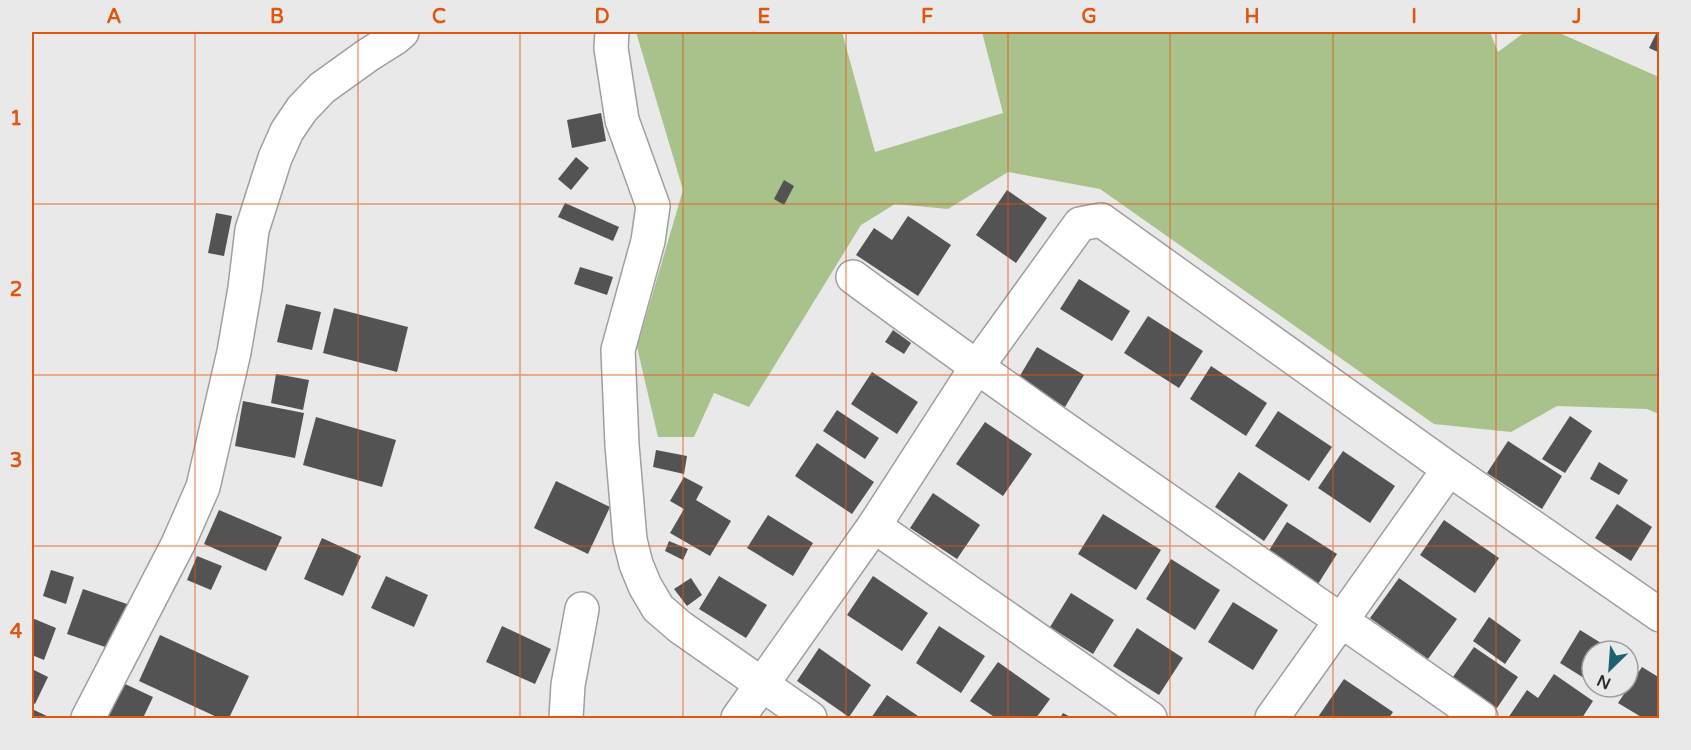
<svg xmlns="http://www.w3.org/2000/svg" width="1691" height="750" font-family="'Varela Round',sans-serif">
	<style>
		.forest { fill: #a9c28c }
		.building { fill: #545353 }
		.lines { fill: none; stroke-linecap: round; stroke-linejoin: round }
		.minor-casing { stroke: #9f9fa0; stroke-width: 36 }
		.minor { stroke: #fff; stroke-width: 33 }
		.grid { fill: none; stroke: #df570e; stroke-width: 1.5; stroke-opacity: 0.55 }
		.neatline { fill: none; stroke: #df570e; stroke-width: 2 }
		.grid-label { font-size: 20px; text-anchor: middle; font-weight: bold; fill: #df570e }
	</style>
	<rect width="100%" height="100%" fill="#e9e9ea"/>
	<path class="forest" d="M636 32H842L875 152 1003 113 982 32H1490L1498 52 1525 32H1557L1659 77V414L1647 409 1557 406 1511 432 1434 424 1100 189 1008 172 948 209 895 204 861 225 749 407 714 393 694 437H658L637 347 683 190Z"/>
	<g class="building">
		<path d="M1657 32H1660V53L1649 48Z"/>
		<path d="M601 113 606 141 572 148 567 120Z"/>
		<path d="M576 157 589 168 571 190 558 179Z"/>
		<path d="M784 180 794 186 784 205 774 199Z"/>
		<path d="M1007 190 1047 218 1016 263 976 235Z"/>
		<path d="M565 203 619 227 613 241 558 217Z"/>
		<path d="M216 213 232 216 224 256 208 253Z"/>
		<path d="M908 216 951 245 918 296 856 255 874 228 892 240Z"/>
		<path d="M580 267 613 277 607 295 574 284Z"/>
		<path d="M1079 279 1130 311 1112 341 1060 309Z"/>
		<path d="M286 304 321 312 312 350 277 342Z"/>
		<path d="M334 308 408 327 397 372 323 353Z"/>
		<path d="M1148 316 1203 351 1179 388 1124 353Z"/>
		<path d="M893 330 911 343 904 354 885 342Z"/>
		<path d="M1037 347 1084 375 1065 407 1018 379Z"/>
		<path d="M1211 366 1267 403 1246 436 1190 399Z"/>
		<path d="M872 372 918 402 897 434 851 404Z"/>
		<path d="M276 374 309 380 303 410 271 403Z"/>
		<path d="M243 401 304 413 295 458 235 446Z"/>
		<path d="M837 410 879 438 865 459 823 431Z"/>
		<path d="M1278 411 1332 447 1309 481 1255 446Z"/>
		<path d="M1570 416 1592 431 1565 473 1542 459Z"/>
		<path d="M316 417 396 440 382 487 303 465Z"/>
		<path d="M985 422 1032 454 1003 496 956 464Z"/>
		<path d="M1508 441 1562 476 1542 509 1487 473Z"/>
		<path d="M817 443 874 482 852 514 795 476Z"/>
		<path d="M656 450 687 456 684 474 653 467Z"/>
		<path d="M1343 451 1395 486 1370 523 1318 488Z"/>
		<path d="M1599 462 1628 480 1619 495 1590 479Z"/>
		<path d="M1239 472 1288 505 1264 541 1215 507Z"/>
		<path d="M684 477 703 487 696 500 731 521 710 556 670 533 684 509 670 501Z"/>
		<path d="M556 481 610 507 588 554 534 528Z"/>
		<path d="M933 493 980 525 957 559 910 528Z"/>
		<path d="M1617 504 1652 527 1631 561 1595 538Z"/>
		<path d="M219 510 282 537 266 571 204 544Z"/>
		<path d="M1103 514 1161 550 1136 590 1078 554Z"/>
		<path d="M768 515 813 543 793 576 747 548Z"/>
		<path d="M1444 520 1499 558 1475 593 1420 555Z"/>
		<path d="M1287 522 1337 554 1318 584 1268 552Z"/>
		<path d="M322 538 361 556 343 596 304 579Z"/>
		<path d="M669 541 688 549 683 560 665 551Z"/>
		<path d="M197 556 222 566 211 590 187 580Z"/>
		<path d="M1171 559 1220 590 1195 630 1146 599Z"/>
		<path d="M51 570 74 577 66 604 43 596Z"/>
		<path d="M386 576 428 595 414 627 371 608Z"/>
		<path d="M719 576 767 605 746 638 699 609Z"/>
		<path d="M873 576 928 613 902 651 847 615Z"/>
		<path d="M691 578 702 595 687 606 674 589Z"/>
		<path d="M1399 578 1457 619 1428 659 1370 618Z"/>
		<path d="M83 589 130 605 114 650 67 634Z"/>
		<path d="M1071 593 1114 620 1093 654 1050 627Z"/>
		<path d="M1233 602 1278 630 1253 670 1208 642Z"/>
		<path d="M1489 617 1521 640 1505 664 1473 641Z"/>
		<path d="M32 618 56 628 44 660 32 655Z"/>
		<path d="M502 626 551 649 535 684 486 662Z"/>
		<path d="M939 626 985 656 961 693 916 663Z"/>
		<path d="M1137 628 1183 658 1159 695 1113 666Z"/>
		<path d="M1580 630 1614 651H1592V683L1560 663Z"/>
		<path d="M160 635 249 676 229 718H219L139 681Z"/>
		<path d="M1474 647 1518 677 1497 708 1453 677Z"/>
		<path d="M819 648 871 685 849 717 797 681Z"/>
		<path d="M998 662 1050 699 1036 718H996L970 701Z"/>
		<path d="M1642 667 1660 678V718H1643L1618 703Z"/>
		<path d="M32 669 48 677 35 704 32 702Z"/>
		<path d="M1554 674 1593 701 1582 718H1508L1527 690 1538 698Z"/>
		<path d="M1344 679 1393 712 1389 718H1320L1318 717Z"/>
		<path d="M123 683 153 697 143 718H106Z"/>
		<path d="M887 695 921 718H871Z"/>
		<path d="M32 709 51 718H32Z"/>
		<path d="M1063 713 1072 718H1060Z"/>
	</g>
	<g class="lines">
		<g class="minor-casing">
			<g id="minor">
				<path d="M612 32 611 48 622 120 653 206 648 241 618 350 622 445 630 540 636 564 645 586 658 608 680 627 810 718"/>
				<path d="M853 277C1059 429 1272 571 1481 718"/>
				<path d="M874 526 1150 718"/>
				<path d="M88 718 178 544 203 487 234 352 245 288 252 230 275 158 287 131 302 109 322 88 368 55 395 38 402 32"/>
				<path d="M566 718 568 685 582 609"/>
				<path d="M738 718 874 526 976 368 1080 224 1101 220 1449 469 1660 615"/>
				<path d="M1272 718 1449 469"/>
			</g>
		</g>
		<use href="#minor" class="minor"/>
	</g>
	<path class="grid" d="M195 32V718M358 32V718M520 32V718M683 32V718M846 32V718M1008 32V718M1170 32V718M1333 32V718M1496 32V718M32 204H1660M32 375H1660M32 546H1660"/>
	<rect width="1691" height="750" fill="none" stroke="#e9e9ea" stroke-width="66"/>
	<g transform="translate(1610 669) rotate(205)"><circle r="28" fill="#e9e9ea" stroke="#9e9e9e" stroke-width="1.5"/>
	<path d="M0-4.5L10 22L0 15L-10 22Z" fill="#1d6173"/>
	<text y="-9" font-size="16" font-weight="bold" text-anchor="middle" fill="#2d2d2d">N</text>
	</g>
	<rect x="33" y="33" width="1625" height="684" class="neatline"/>
	<g class="grid-label">
		<text x="114" y="23">A</text>
		<text x="277" y="23">B</text>
		<text x="439" y="23">C</text>
		<text x="602" y="23">D</text>
		<text x="764" y="23">E</text>
		<text x="927" y="23">F</text>
		<text x="1089" y="23">G</text>
		<text x="1252" y="23">H</text>
		<text x="1414" y="23">I</text>
		<text x="1577" y="23">J</text>
		<text x="16" y="125">1</text>
		<text x="16" y="296">2</text>
		<text x="16" y="467">3</text>
		<text x="16" y="638">4</text>
	</g>
</svg>
